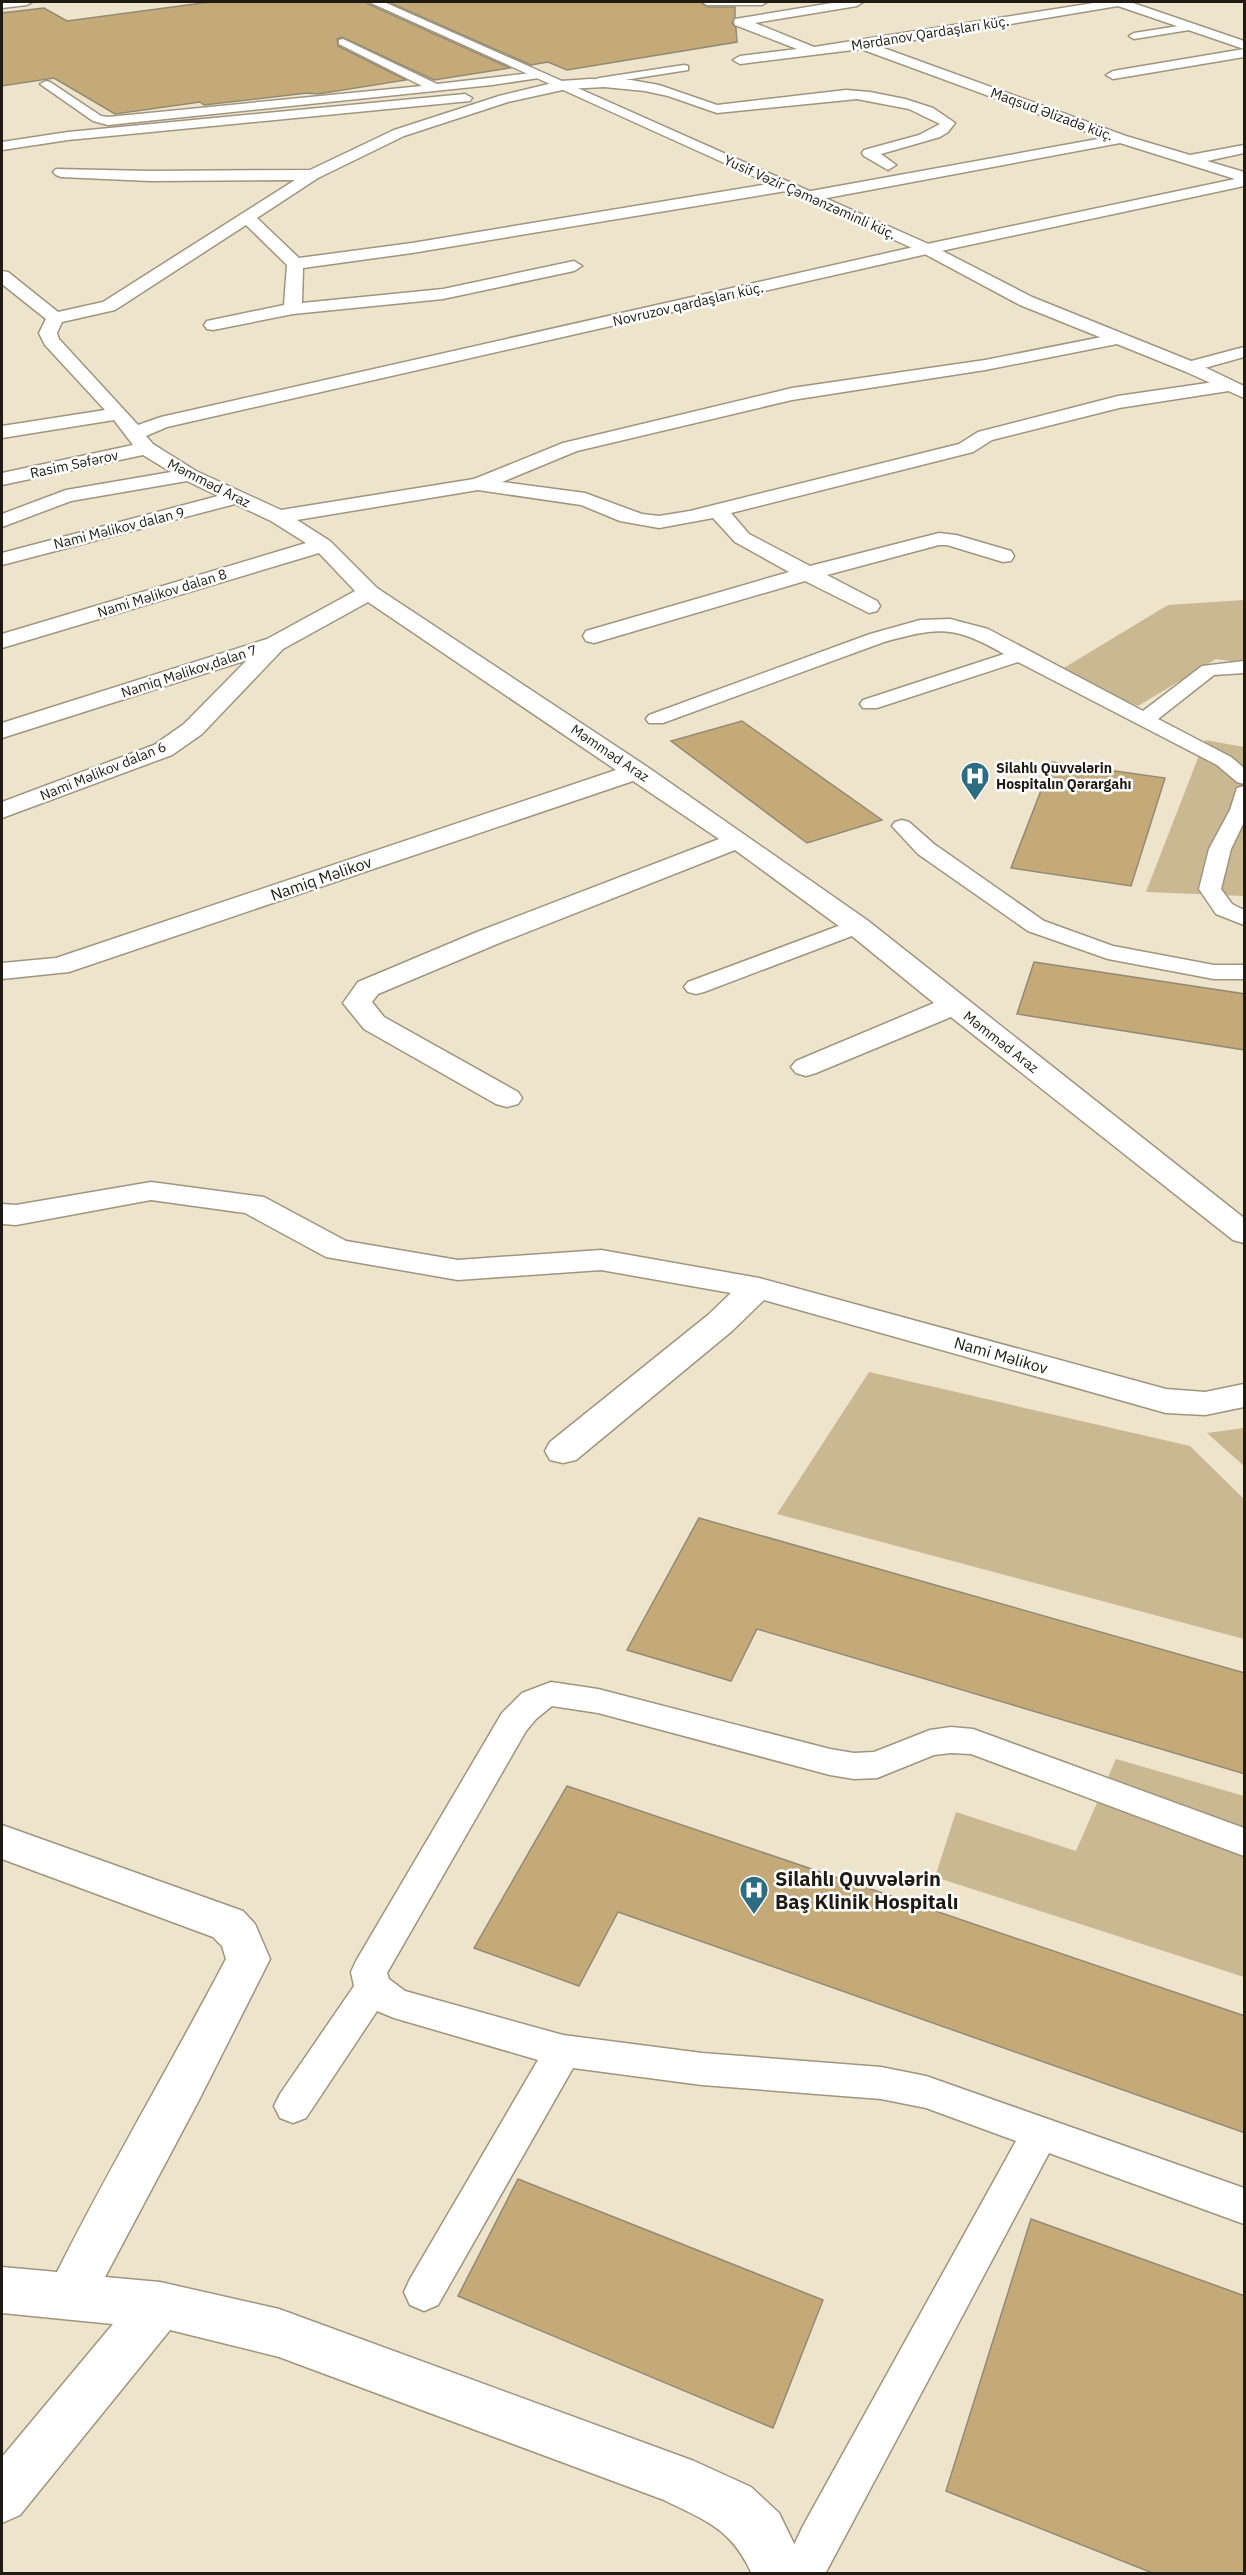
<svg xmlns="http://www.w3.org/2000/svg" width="1246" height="2575" font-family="'IBM Plex Sans',sans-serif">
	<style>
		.green { fill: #cab893 }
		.building { fill: #c3aa78; stroke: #948a74; stroke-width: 1.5 }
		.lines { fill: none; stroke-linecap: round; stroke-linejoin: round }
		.service-casing { stroke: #9f957f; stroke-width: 3 }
		.minor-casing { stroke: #9f957f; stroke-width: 3 }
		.secondary-casing { stroke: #9f957f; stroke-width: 3 }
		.service { fill: #fff; fill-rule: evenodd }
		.minor { fill: #fff; fill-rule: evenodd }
		.secondary { fill: #fff; fill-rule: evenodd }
		.labels { text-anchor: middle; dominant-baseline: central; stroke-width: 5; stroke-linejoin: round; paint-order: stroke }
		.far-street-label { font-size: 14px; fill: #1f1b12; stroke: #fff }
		.far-poi-label { font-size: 14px; font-weight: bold; fill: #1f1b12; stroke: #fff; text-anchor: start }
		.street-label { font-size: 16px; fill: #1f1b12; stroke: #fff }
		.near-poi-label { font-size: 20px; font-weight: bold; fill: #1f1b12; stroke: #fff; text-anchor: start }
	</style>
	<rect width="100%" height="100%" fill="#eee3cb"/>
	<g class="green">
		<path d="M1244 600V663L1216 659 1138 706 1057 672 1168 605Z"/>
		<path d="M1205 740 1244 747V896L1146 892Z"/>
		<path d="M869 1372 1190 1446 1244 1499V1639L777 1514Z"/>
		<path d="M1244 1428V1466L1207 1433Z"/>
		<path d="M1116 1759 1244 1796V1977L935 1877 956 1812 1076 1851Z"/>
	</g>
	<g class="building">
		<path d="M210 2H367L368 4 510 68 434 80 342 37 337 39 338 46 406 80 318 94 307 93 204 105 200 102 115 114 54 78 2 86V13L44 8 67 21Z"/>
		<path d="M388 2H700L707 7H735V17L732 23 736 28 737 42 567 70 548 62 531 65Z"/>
		<path d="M742 721 882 820 807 843 671 741Z"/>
		<path d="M1052 762 1165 778 1131 886 1011 868Z"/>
		<path d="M1034 962 1245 994V1050L1017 1014Z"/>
		<path d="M699 1518 1245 1673V1774L757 1629 731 1681 627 1650Z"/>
		<path d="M567 1786 1245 2016V2133L618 1912 579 1986 474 1948Z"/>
		<path d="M518 2179 823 2300 773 2428 458 2296Z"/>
		<path d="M1031 2219 1245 2296V2574H1155L946 2491Z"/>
	</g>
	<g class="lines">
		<g class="service-casing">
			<g id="service">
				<path d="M2 2H32L27 5 2 8Z"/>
				<path d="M702 2H767L762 5H707Z"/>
				<path d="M1191 24 1195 25V29L1134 39 1129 36 1134 33Z"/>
				<path d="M343 39 437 84 539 72 545 75 539 78 492 85 108 125 93 121 40 84 46 81 50 82 101 116 108 117 422 86 339 44V40Z"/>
				<path d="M684 65 688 66V70L599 84 593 81 599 78Z"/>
				<path d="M950 619 988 629 1143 711 1202 666 1244 661V673L1214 675 1158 719 1231 757 1244 768V784L1237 782 1217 765 1018 662 877 708H863L860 704 863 700 1004 654C953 625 939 627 884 642L663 723H649L646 719 649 715 870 634 920 620Z"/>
				<path d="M1244 786V822L1231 849 1221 889 1232 904 1244 910V925L1216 914 1199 889 1209 849 1230 810 1237 788Z"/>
				<path d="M902 820 909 822 934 844 1044 921 1113 946 1214 965H1244V979H1214L1108 959 1028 931 918 854 892 826 895 822Z"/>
				<path d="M857 919 865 921 868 926 865 931 704 992 696 994 688 992 684 987 688 982Z"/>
				<path d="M551 1682 598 1689 830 1749 854 1753 874 1752 930 1730 951 1727 973 1729 1244 1828V1856L971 1754 951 1753 934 1755 877 1778 854 1779 830 1775 598 1713 552 1706 536 1719 526 1731 387 1973 389 1979 405 1991 563 2035 702 2053 881 2067 926 2076 1244 2188V2224L1049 2153 825 2574 781 2572 803 2526 1016 2141 926 2108 881 2099 702 2085 573 2068 438 2305 424 2311 410 2305 404 2292 410 2279 538 2060 394 2018 377 2011 306 2118 293 2123 280 2118 274 2106 280 2094 354 1986 351 1972 356 1961 502 1713 522 1693Z"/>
			</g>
		</g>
		<g class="minor-casing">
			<g id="minor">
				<path d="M838 2H863L857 6 755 23 814 47 1100 2H1130L1244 41V49L1118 6 878 46 1126 136 1190 155 1244 145V153L1207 161 1244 172V186L927 254 167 427 146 436 153 444 196 471 281 510 474 479 563 443 792 388 985 360 1117 334 1123 335 1126 339 1123 343 1117 344 985 370 792 400 577 451 502 482 585 493 642 514 659 516 690 511 959 444 978 432 1118 396 1228 380 1235 382 1237 386 1235 390 1119 408 992 440 973 452 731 513 749 534 810 566 939 533 956 535 1011 551 1014 556 1011 561 1003 562 947 545H939L827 575 877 601 880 606 877 611 869 613 805 581 594 643 586 641 583 636 586 631 789 572 735 542 713 518 659 528 620 521 581 505 478 490 297 520 330 541 377 588 646 766 867 920 1244 1218V1243L1233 1240 951 1017 816 1073 806 1076 796 1073 791 1067 796 1061 934 1003 847 932 735 850 497 944 378 994 372 1002 384 1017 518 1092 522 1098 518 1104 507 1107 496 1104 364 1029 343 1003 358 982 477 932 719 839 633 781 69 972 2 979V963L56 958 616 770 368 602 283 649 202 734 172 755 2 818V802L154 745 184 724 247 660 2 738V723L267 639 355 591 319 553 2 648V634L306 543 271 521 235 504 2 565V553L218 496 187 481 71 501 2 527V514L66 490 171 472 143 455 2 485V473L133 445 114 420 2 438V426L105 410 45 345 39 333 46 319 2 284V271L8 272 58 312 103 302 295 180 150 181 61 177 56 175 53 172 56 169 150 171 310 170 394 130 499 96 561 81 590 79 631 80 659 85 717 105 846 90 870 92 905 99 933 108 955 123 948 132 940 137 881 154 896 165 888 170 864 156 862 153 864 150 919 135 940 124 909 109 857 99 717 113 668 96 645 91 604 87 567 89 508 102 404 136 318 178 257 218 299 258 412 243 786 181 794 186 786 191 412 253 303 268 302 303 443 289 574 261 582 266 574 271 443 299 293 314 213 330 207 329 204 325 207 321 284 305 287 265 246 225 115 310 62 322 57 333 59 339 138 425 161 417 927 244 1235 179 1120 143 811 201 805 199 803 196 805 193 811 191 1103 138 861 49 740 64 733 60 740 56 797 49 735 25 734 22 735 19Z"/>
				<path d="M1244 49V57L1113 79 1106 75 1113 71Z"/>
				<path d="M465 94 472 98 470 101 68 140 2 150V142L68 132Z"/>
				<path d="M1244 347V357L1190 372 1184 371 1181 367 1184 363Z"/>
				<path d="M151 1182 264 1197 346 1241 458 1260 601 1250 759 1278 1166 1389 1205 1392 1244 1384V1407L1205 1415 1166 1413 764 1300 732 1331 576 1460 563 1463 550 1460 545 1451 550 1442 708 1315 731 1293 601 1270 458 1280 326 1257 245 1213 151 1200 16 1225 2 1224V1204L16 1205Z"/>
				<path d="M2 1825 243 1911 255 1924 270 1959 199 2100 105 2277 160 2282 279 2309 694 2461 751 2487 779 2513 798 2552 805 2574H752C731 2528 706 2521 664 2500L279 2357 170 2330 20 2515 2 2523V2457L113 2324 2 2313V2267L57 2272C110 2166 171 2064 226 1959L222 1946 213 1937 2 1859Z"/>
			</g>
		</g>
		<g class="secondary-casing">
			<path id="secondary" d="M369 2H384L933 246 1032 297 1196 363 1244 386V398L1184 371 1020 305 921 252Z"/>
		</g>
		<use href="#service" class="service"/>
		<use href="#minor" class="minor"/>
		<use href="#secondary" class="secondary"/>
	</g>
	<defs>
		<g id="hospital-pin" transform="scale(1.5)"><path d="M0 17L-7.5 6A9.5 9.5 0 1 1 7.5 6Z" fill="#2d6d81" stroke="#fff"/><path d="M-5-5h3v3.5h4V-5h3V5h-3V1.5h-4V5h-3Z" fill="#fff"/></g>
	</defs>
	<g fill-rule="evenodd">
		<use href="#hospital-pin" x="975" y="776"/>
		<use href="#hospital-pin" x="754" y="1890"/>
	</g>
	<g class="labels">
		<g class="far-street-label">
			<text transform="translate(930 33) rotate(-9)">Mərdanov Qardaşları küç.</text>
			<text transform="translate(1052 114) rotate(20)">Maqsud Əlizadə küç.</text>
			<text transform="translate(810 197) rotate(24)">Yusif Vəzir Çəmənzəminli küç.</text>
			<text transform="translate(688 304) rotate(-13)">Novruzov qardaşları küç.</text>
			<text transform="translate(74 464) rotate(-12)">Rasim Səfərov</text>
			<text transform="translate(209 483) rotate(27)">Məmməd Araz</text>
			<text transform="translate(119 528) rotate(-14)">Nami Məlikov dalan 9</text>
			<text transform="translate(162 593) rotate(-17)">Nami Məlikov dalan 8</text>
			<text transform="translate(189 671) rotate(-18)">Namiq Məlikov,dalan 7</text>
			<text transform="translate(610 753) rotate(34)">Məmməd Araz</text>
			<text transform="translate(103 771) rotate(-22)">Nami Məlikov dalan 6</text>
			<text transform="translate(1001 1042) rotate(38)">Məmməd Araz</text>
		</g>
		<g class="far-poi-label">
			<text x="996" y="768">Silahlı Quvvələrin<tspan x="996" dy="16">Hospitalın Qərargahı</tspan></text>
		</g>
		<g class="street-label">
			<text transform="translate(321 878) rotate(-19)">Namiq Məlikov</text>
			<text transform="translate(1001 1355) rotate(16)">Nami Məlikov</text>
		</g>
		<g class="near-poi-label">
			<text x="775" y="1878">Silahlı Quvvələrin<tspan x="775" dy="23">Baş Klinik Hospitalı</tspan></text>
		</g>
	</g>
	<rect width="1246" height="2575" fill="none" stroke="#1f1b12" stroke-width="6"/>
</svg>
